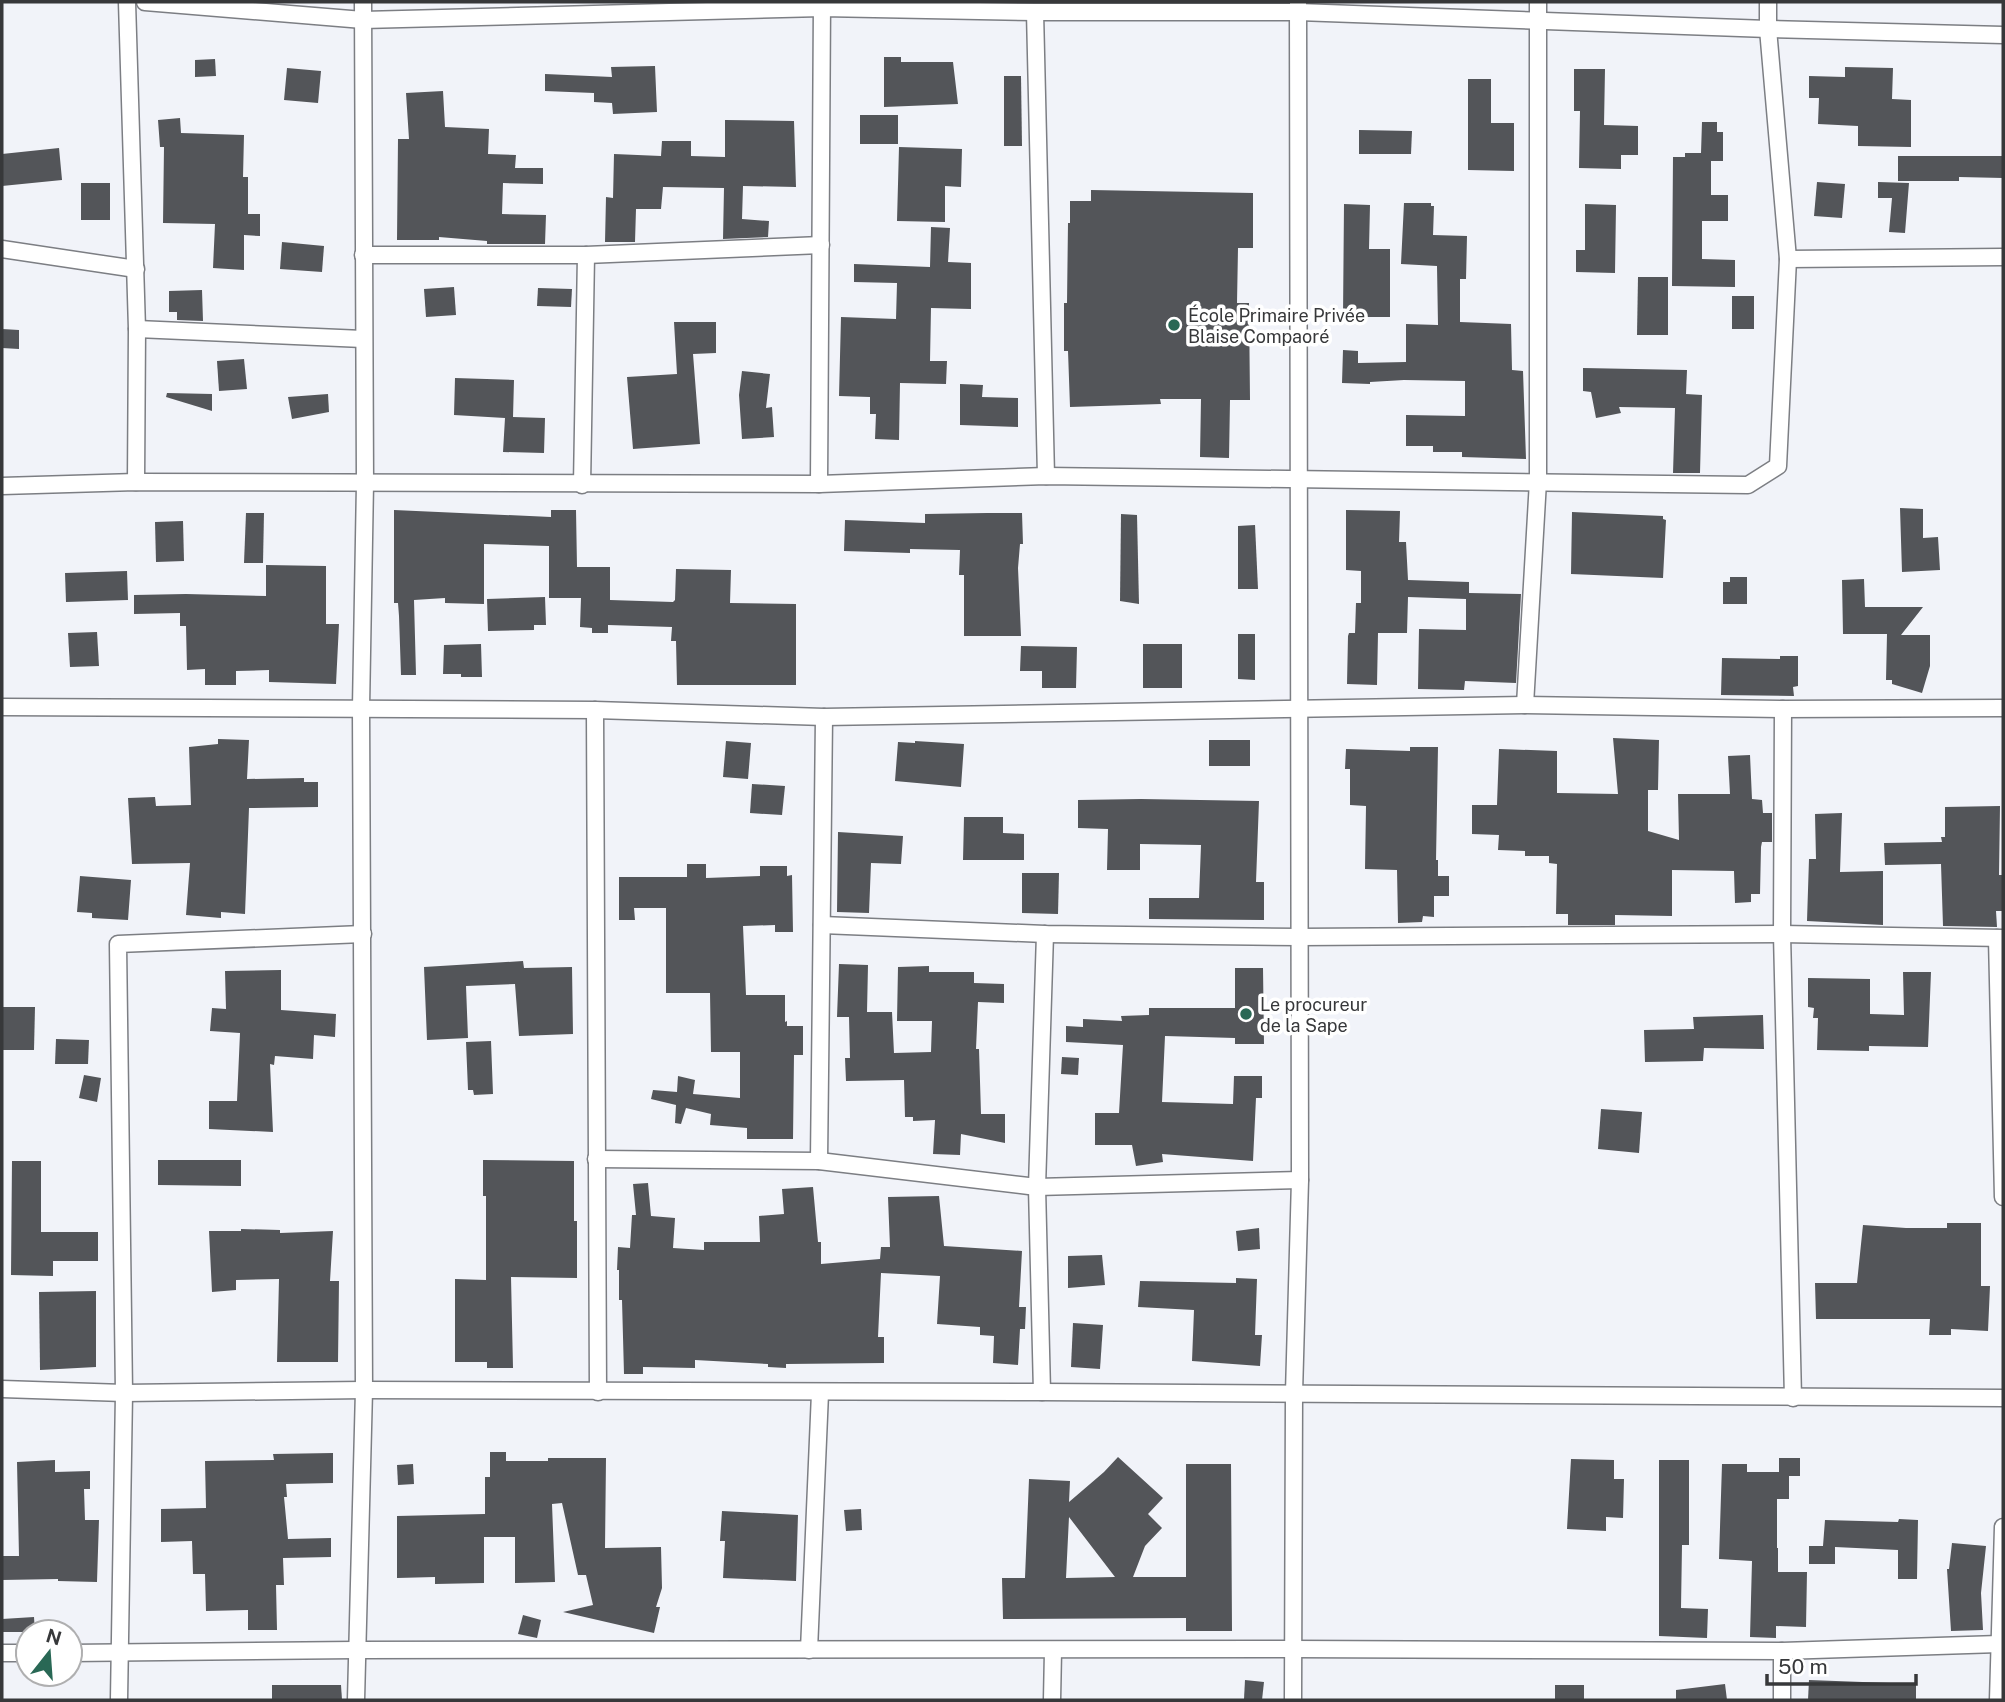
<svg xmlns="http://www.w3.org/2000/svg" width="2005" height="1702" font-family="'Public Sans',sans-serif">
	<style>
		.building { fill: #535559; fill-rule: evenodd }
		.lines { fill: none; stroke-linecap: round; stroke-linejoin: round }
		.street-casing { stroke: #7c7e83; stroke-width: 19 }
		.street { stroke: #fff; stroke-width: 16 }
		.poi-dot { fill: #296855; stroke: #fff; stroke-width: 2.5 }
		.labels { text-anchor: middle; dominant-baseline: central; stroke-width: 7; stroke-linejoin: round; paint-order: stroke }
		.poi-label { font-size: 18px; fill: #37383a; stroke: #fff; text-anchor: start }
	</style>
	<rect width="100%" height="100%" fill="#f1f3f9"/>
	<g class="building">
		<path d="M884 57H901V62H953L958 104 884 107Z"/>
		<path d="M215 59 216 76 195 77V60Z"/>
		<path d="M655 66 657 112 613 114 612 103 594 102V93L545 91V74L612 77 611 67Z"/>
		<path d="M1845 67 1893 68 1892 99 1911 100V147L1858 146V126L1818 124 1819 98H1809V76L1845 77Z"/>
		<path d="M287 68 321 71 318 103 284 100Z"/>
		<path d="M1574 69H1605L1604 125 1638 126V155H1621V169L1579 168 1580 111H1574Z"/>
		<path d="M1004 76H1021L1022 146H1004Z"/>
		<path d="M1468 79H1491V123H1514V171L1468 170Z"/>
		<path d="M443 91 445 127 489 129 488 154 516 155 515 168H543V184L503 183 502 214 546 215 545 244H487V241L439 237V240H397L398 139H409L406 93Z"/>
		<rect x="860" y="115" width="38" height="29"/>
		<path d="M180 118 181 133 244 135 243 177H248V214H260V236L244 235V270L213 268 215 224 163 223 164 147H160L158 120Z"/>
		<path d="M725 120 794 121 796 187 743 186 742 219 769 221 768 237 723 239 724 188 663 187 661 209H636L635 242H605L606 197 613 198 614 154 661 156 662 141H691V156L725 157Z"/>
		<path d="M1702 122H1717V132H1723V161H1711V195H1728V221H1702V259L1735 260V287L1672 286 1673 157H1685V153H1701Z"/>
		<path d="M1359 130 1412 131 1411 154H1359Z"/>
		<path d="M899 147 962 149 961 187 945 186V222L897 221Z"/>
		<path d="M59 148 62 180 2 186V154Z"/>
		<path d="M1898 156H2003V178L1959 177V181H1898Z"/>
		<path d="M1817 182 1845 184 1842 218 1814 216Z"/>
		<path d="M1878 182 1909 183 1905 233 1889 232 1892 198H1878Z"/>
		<rect x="81" y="183" width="29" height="37"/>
		<path d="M1091 190 1253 193V248H1238L1237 303H1249L1250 400H1230L1229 458 1200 457 1201 399H1160L1161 404 1070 407 1068 351H1064V303H1067L1068 223H1070V201H1091Z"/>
		<path d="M1404 203H1431V206H1434L1433 235 1467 236 1466 279H1460V322L1511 324 1512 370 1523 371 1526 459 1462 457V452H1433V446H1406V415L1465 416V381L1404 380 1370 382V384L1342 383 1343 350 1358 351V363L1406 362V324L1438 325 1437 266 1401 264Z"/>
		<path d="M1344 204 1370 205 1369 249H1390V317H1343Z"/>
		<path d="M1585 204 1616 205 1615 273 1576 272V250H1585Z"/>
		<path d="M931 227 950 228 948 262 971 263V309L931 308 930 361H947L946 384 900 383 899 440 875 439 876 414H870V397L839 396 841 317 896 319 897 283 854 282V264L930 267Z"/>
		<path d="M282 242 324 246 322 272 280 269Z"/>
		<path d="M1638 277H1668V335H1637Z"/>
		<path d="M454 287 456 315 426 317 424 289Z"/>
		<path d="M538 288 572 289 571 307 537 306Z"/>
		<path d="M202 290 203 321 177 320V312H169V291Z"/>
		<rect x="1732" y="296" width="22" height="33"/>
		<path d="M674 322H716V353L693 354 700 444 633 449 627 377 677 374Z"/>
		<path d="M2 329 19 330V349L2 348Z"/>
		<path d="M244 359 247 389 219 391 217 361Z"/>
		<path d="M1583 368 1687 370 1686 394 1702 395 1700 473H1673L1675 408 1619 407 1621 413 1596 418 1591 392 1583 391Z"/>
		<path d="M742 371 770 374 766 408 772 407 774 437 742 439 739 395Z"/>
		<path d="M455 378 514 380 513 417 545 418 544 453 503 452 505 418 454 415Z"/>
		<path d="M960 384 983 385 982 397 1018 398V427L960 425Z"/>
		<path d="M167 393 212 394V411L166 397Z"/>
		<path d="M328 394 329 412 292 419 288 397Z"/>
		<path d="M1900 508 1923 509V538L1938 537 1940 570 1902 572Z"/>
		<path d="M394 510 551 517V510H576L577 567H610V600L673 602 675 600 676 569 731 570 730 603 796 604V685H677L676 641H671L672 627 608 625V633H592V628L580 627 581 598H549V546L484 544V604L445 603V598L414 600 416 675H401L399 616 398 603H394Z"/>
		<path d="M1346 510 1400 511 1399 542H1406L1408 580 1469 582V593L1521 594 1516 683 1465 681 1464 690 1418 689 1419 629 1466 630V599L1408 597 1407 633H1378L1377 685 1347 684 1348 636 1349 633H1355L1356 603H1361V571L1346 570Z"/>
		<path d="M1572 512 1663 516V519L1666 520 1663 578 1571 574Z"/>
		<path d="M246 513H264L263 563H244Z"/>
		<path d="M987 513H1022L1023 544H1020L1018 568 1021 636H964V575H959L960 550 910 549V553L844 551 845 520 925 523V514Z"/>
		<path d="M1121 514 1137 515 1139 604 1120 601Z"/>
		<path d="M183 521 184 561 156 562 155 522Z"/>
		<path d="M1255 525 1258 589H1238V526Z"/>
		<path d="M266 565 326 566V624H339L336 684 269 682V670L236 671V685H205V669L187 670 186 626H180V613L134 614V595L186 594 266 596Z"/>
		<path d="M127 571 128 600 66 602 65 573Z"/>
		<path d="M1730 577H1747V604H1723V582H1730Z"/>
		<path d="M1864 579 1865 607H1923L1901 635H1930V666L1922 693 1892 684V680H1886L1887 634H1843L1842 580Z"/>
		<path d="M545 597 546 625H534V630L488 631 487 599Z"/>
		<path d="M97 632 99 666 70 667 68 633Z"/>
		<path d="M1238 634H1255V680L1238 679Z"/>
		<path d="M481 644 482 677H461V674H443L444 645Z"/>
		<rect x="1143" y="644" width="39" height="44"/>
		<path d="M1021 646 1077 647 1076 688H1042V671H1020Z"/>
		<path d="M1780 656H1798V686L1793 687 1794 696 1721 695 1722 658 1780 659Z"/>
		<path d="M1613 738 1659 740 1658 790H1648V831L1679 840 1678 794H1730L1728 756 1750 755 1752 799 1762 800 1763 813H1772V842H1762L1761 847 1760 894H1751V902L1735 903 1734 871 1672 870V916L1615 915V925H1568V914H1556L1557 864 1549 863V856H1525V851L1498 850 1499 835 1472 834V805H1497L1499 749 1557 751V793L1618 794Z"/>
		<path d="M218 739 249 740 247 779 304 778V782H318V807L249 808 245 914 221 912V918L186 915 190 863 132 864 128 798 155 797 156 806 191 805 189 747 218 744Z"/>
		<rect x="1209" y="740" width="41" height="26"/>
		<path d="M726 741 751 743 748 779 723 777Z"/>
		<path d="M915 741 964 744 961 787 895 781 898 742 915 743Z"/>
		<path d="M1410 747H1438L1436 860H1438V876H1449V896H1434V917L1423 916 1422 922 1398 923 1397 870 1365 869 1366 806 1350 805V769H1345L1346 749 1410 751Z"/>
		<path d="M752 784 785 786 782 815 750 813Z"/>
		<path d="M1141 799 1259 801 1256 882H1264V920L1149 919V898H1199L1201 845 1140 844V870H1107L1108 829 1078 828V800Z"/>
		<path d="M2000 806 1999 875H2003V911H1996L1997 927 1943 926 1941 864 1885 865 1884 843 1942 842 1941 837H1945V807Z"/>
		<path d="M1842 813 1840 872 1883 871V925L1807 921 1809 859H1816L1815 814Z"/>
		<path d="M964 817H1003V833L1024 834V860H963Z"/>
		<path d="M838 832 903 836 901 864 871 863 869 913 837 912Z"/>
		<path d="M687 864H706V878L760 876V866H787V876L792 875 793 932H775V925L743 926 746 995H785V1022L787 1021V1026H803V1055H794L793 1139H747V1128L710 1125 711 1114 686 1108 681 1124 675 1123 676 1105 651 1099 653 1090 677 1092 678 1076 695 1080 693 1094 740 1098V1052H711L710 993H666V908H634L635 920H619V877H687Z"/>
		<path d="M1022 873H1059L1058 914 1022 913Z"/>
		<path d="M80 876 131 880 128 920 92 918V913L77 912Z"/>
		<path d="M523 961 524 968 572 967 573 1034 519 1036 515 984 466 986 468 1038 427 1040 424 967Z"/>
		<path d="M839 964 868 965 867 1012H892L894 1053 931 1052 932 1021H897L898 967 929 966V972H974V983L1004 984V1003L978 1002 976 1049H979L981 1114H1005V1143L961 1134 960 1155 933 1154 935 1120 913 1121V1117H905L904 1080 846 1081 845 1058H850L849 1017H837Z"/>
		<path d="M1235 968H1263L1264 1044H1235V1038L1165 1036 1162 1102 1233 1104 1234 1076H1262V1098H1256L1253 1161 1162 1154 1163 1162 1136 1166 1132 1145H1095V1113H1119L1123 1045 1066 1042V1026L1083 1027V1019L1122 1021 1121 1016 1149 1015V1008H1235Z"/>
		<path d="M281 970V1010L336 1014 335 1037 314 1035 313 1059 275 1056 274 1065 270 1064 273 1132 209 1129V1101H237L240 1033 210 1031 212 1008 226 1009 225 971Z"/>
		<path d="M1903 972H1931L1928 1047 1869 1046V1051L1817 1050 1818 1018H1813L1814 1008 1808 1007V978L1870 979V1014L1904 1015Z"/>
		<path d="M2 1007H35L34 1050H2Z"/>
		<path d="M1763 1015 1764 1049 1704 1048 1703 1061 1645 1062 1644 1030 1694 1029 1693 1017Z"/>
		<path d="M56 1039 89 1040 88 1064H55Z"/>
		<path d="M491 1041 493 1094 474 1095 473 1090H468L466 1042Z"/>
		<path d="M1062 1057 1079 1058 1078 1075 1061 1074Z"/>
		<path d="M84 1075 101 1078 97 1102 79 1098Z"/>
		<path d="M1601 1109 1642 1112 1639 1153 1598 1149Z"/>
		<path d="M158 1160H241V1186L158 1185Z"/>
		<path d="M483 1160 574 1161V1221H577V1278L511 1277 513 1368H487V1362H455V1279L486 1280V1196H483Z"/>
		<path d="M12 1161H41V1232H98V1261H53V1276L11 1275Z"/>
		<path d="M648 1183 651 1216 675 1218 673 1248 704 1250V1242H760L759 1216 784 1214 782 1189 813 1187 818 1242H821V1264L880 1259 881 1247H890L888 1197 939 1196 944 1246 1022 1251 1019 1307H1026L1025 1329H1020L1018 1365 993 1363 994 1336 980 1335V1327L937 1324 940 1276 881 1273 878 1337H884V1363L786 1364V1368L768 1367V1364L695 1360V1368L643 1367V1374H624L622 1300H619V1270H617L618 1247 630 1248 632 1215H636L633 1184Z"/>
		<path d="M1947 1223H1981V1286H1990L1988 1331 1951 1329V1335H1929L1930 1319H1816L1815 1283H1857L1863 1225 1906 1228H1947Z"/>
		<path d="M1259 1228 1260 1249 1238 1251 1236 1231Z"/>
		<path d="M241 1229 280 1230V1233L333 1231 330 1281H339L338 1362H277L279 1279 236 1280V1290L212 1292 209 1231H241Z"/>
		<path d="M1102 1255 1105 1285 1068 1288V1256Z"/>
		<path d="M1236 1278 1257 1279 1255 1335H1262L1260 1366 1192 1361 1194 1310 1138 1307 1140 1281 1236 1283Z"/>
		<path d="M96 1291V1367L40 1370 39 1292Z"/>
		<path d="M1073 1323 1103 1325 1100 1369 1071 1367Z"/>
		<path d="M490 1452H506V1461H548V1458H606L605 1548 661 1547 662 1588 656 1607H660L654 1633 563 1612 593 1605 586 1575H578L562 1503 552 1504 555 1582 515 1583V1537H484V1583L435 1584V1577L397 1578V1516L485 1514V1477H490Z"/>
		<path d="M333 1453V1483L286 1484 287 1497H284L288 1539 331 1538V1557L283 1558 284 1585H276L277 1630H248V1610L206 1611 205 1574H193L192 1541 161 1542V1509L206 1508 205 1461 274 1460 273 1454Z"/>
		<path d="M1118 1457 1163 1498 1148 1514 1162 1528 1145 1546 1133 1577H1186V1464H1231L1232 1631H1186V1618L1003 1619 1002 1578H1025L1029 1479 1070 1481 1069 1502 1104 1472ZM1069 1517 1115 1577 1066 1578Z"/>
		<path d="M1779 1458H1800V1476H1789V1499H1777V1548H1778V1572H1807L1806 1627 1776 1626V1638L1750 1637 1752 1561 1719 1559 1722 1464H1747V1472H1779Z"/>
		<path d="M1571 1459 1614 1460V1479H1624L1623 1518 1606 1517V1531L1567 1529Z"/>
		<path d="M55 1460V1472L90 1471V1489H84L85 1520H99L97 1582 58 1581V1579L2 1580V1556H19L17 1462Z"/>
		<path d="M1659 1460H1689V1545H1682L1681 1608 1708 1609 1707 1638 1659 1636Z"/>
		<path d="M413 1464 414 1484 398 1485 397 1465Z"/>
		<path d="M861 1509 862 1530 846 1531 844 1510Z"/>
		<path d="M722 1511 798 1515 796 1581 723 1578 725 1541H720Z"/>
		<path d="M1899 1519 1918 1520 1917 1579H1898V1550L1835 1547V1564H1809V1546H1823L1825 1520 1898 1522Z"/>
		<path d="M1952 1543 1986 1546 1981 1593 1983 1630 1951 1631 1947 1569H1949Z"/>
		<path d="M523 1615 541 1620 537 1638 518 1634Z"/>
		<path d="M34 1617 35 1632H2V1619Z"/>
		<path d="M1245 1680 1264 1682 1262 1700 1244 1699Z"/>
		<path d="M1809 1680 1916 1684V1700H1808Z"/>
		<path d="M1725 1684 1727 1700H1676V1690Z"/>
		<path d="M272 1685H341L342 1700H272Z"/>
		<rect x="1555" y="1685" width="29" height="15"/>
	</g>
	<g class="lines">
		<g class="street-casing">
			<g id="street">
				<path d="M127 2 137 329 136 482"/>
				<path d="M145 2 363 20 822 8 1035 12H1298L1768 29 2003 35"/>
				<path d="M1035 12 1046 476"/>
				<path d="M2 249 136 269"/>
				<path d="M363 255H586L821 245"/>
				<path d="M1788 259 2003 257"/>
				<path d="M137 329 363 339"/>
				<path d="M819 484 822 2"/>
				<path d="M582 485 586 255"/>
				<path d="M2 486 136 482 819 484 1046 476 1748 485 1778 466 1788 259 1768 29V2"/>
				<path d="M1525 705 1538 481V2"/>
				<path d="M2 707 595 710 824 717 1525 705 1783 709 2003 708"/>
				<path d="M1783 709 1782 934 1793 1398"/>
				<path d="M595 710 598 1392"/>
				<path d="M822 925 1045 934 1299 937 1782 934 2003 938"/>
				<path d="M1997 938 2003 1197"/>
				<path d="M596 1159 819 1161 1037 1187 1300 1180"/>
				<path d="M819 1161 824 717"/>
				<path d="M2 1389 124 1393 364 1390 1042 1392 2003 1398"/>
				<path d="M1042 1392 1037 1187 1045 934"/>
				<path d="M809 1650 820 1393"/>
				<path d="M1782 1651V1700"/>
				<path d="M2 1653H28"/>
				<path d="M70 1653 355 1650 1293 1649 1782 1651 1999 1644"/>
				<path d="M119 1700 124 1393 118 944 363 934"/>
				<path d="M356 1700 364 1390 361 708 365 483 363 2"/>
				<path d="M1052 1700 1053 1651"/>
				<path d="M1293 1700 1294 1393 1300 1180 1298 2"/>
				<path d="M1998 1700 2003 1527"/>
			</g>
		</g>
		<use href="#street" class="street"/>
	</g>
	<g class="poi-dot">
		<circle cx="1174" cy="325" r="7"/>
		<circle cx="1246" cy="1014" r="7"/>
	</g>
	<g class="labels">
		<g class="poi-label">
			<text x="1188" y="315">École Primaire Privée<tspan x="1188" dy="21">Blaise Compaoré</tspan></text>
			<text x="1260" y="1004">Le procureur<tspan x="1260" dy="21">de la Sape</tspan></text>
		</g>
	</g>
	<rect width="2005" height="1702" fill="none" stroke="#37383a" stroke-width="7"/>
	<g transform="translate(49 1653) rotate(17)"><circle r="33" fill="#ffffff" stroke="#afafb0" stroke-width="2"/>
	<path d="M0-5L12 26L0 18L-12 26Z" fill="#296855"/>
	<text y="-10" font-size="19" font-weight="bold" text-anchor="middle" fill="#37383a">N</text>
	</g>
	<path d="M1767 1674v10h149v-10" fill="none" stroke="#37383a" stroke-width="3.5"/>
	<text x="1778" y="1674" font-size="21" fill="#37383a" stroke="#ffffff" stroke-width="5" paint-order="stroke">50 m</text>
</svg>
